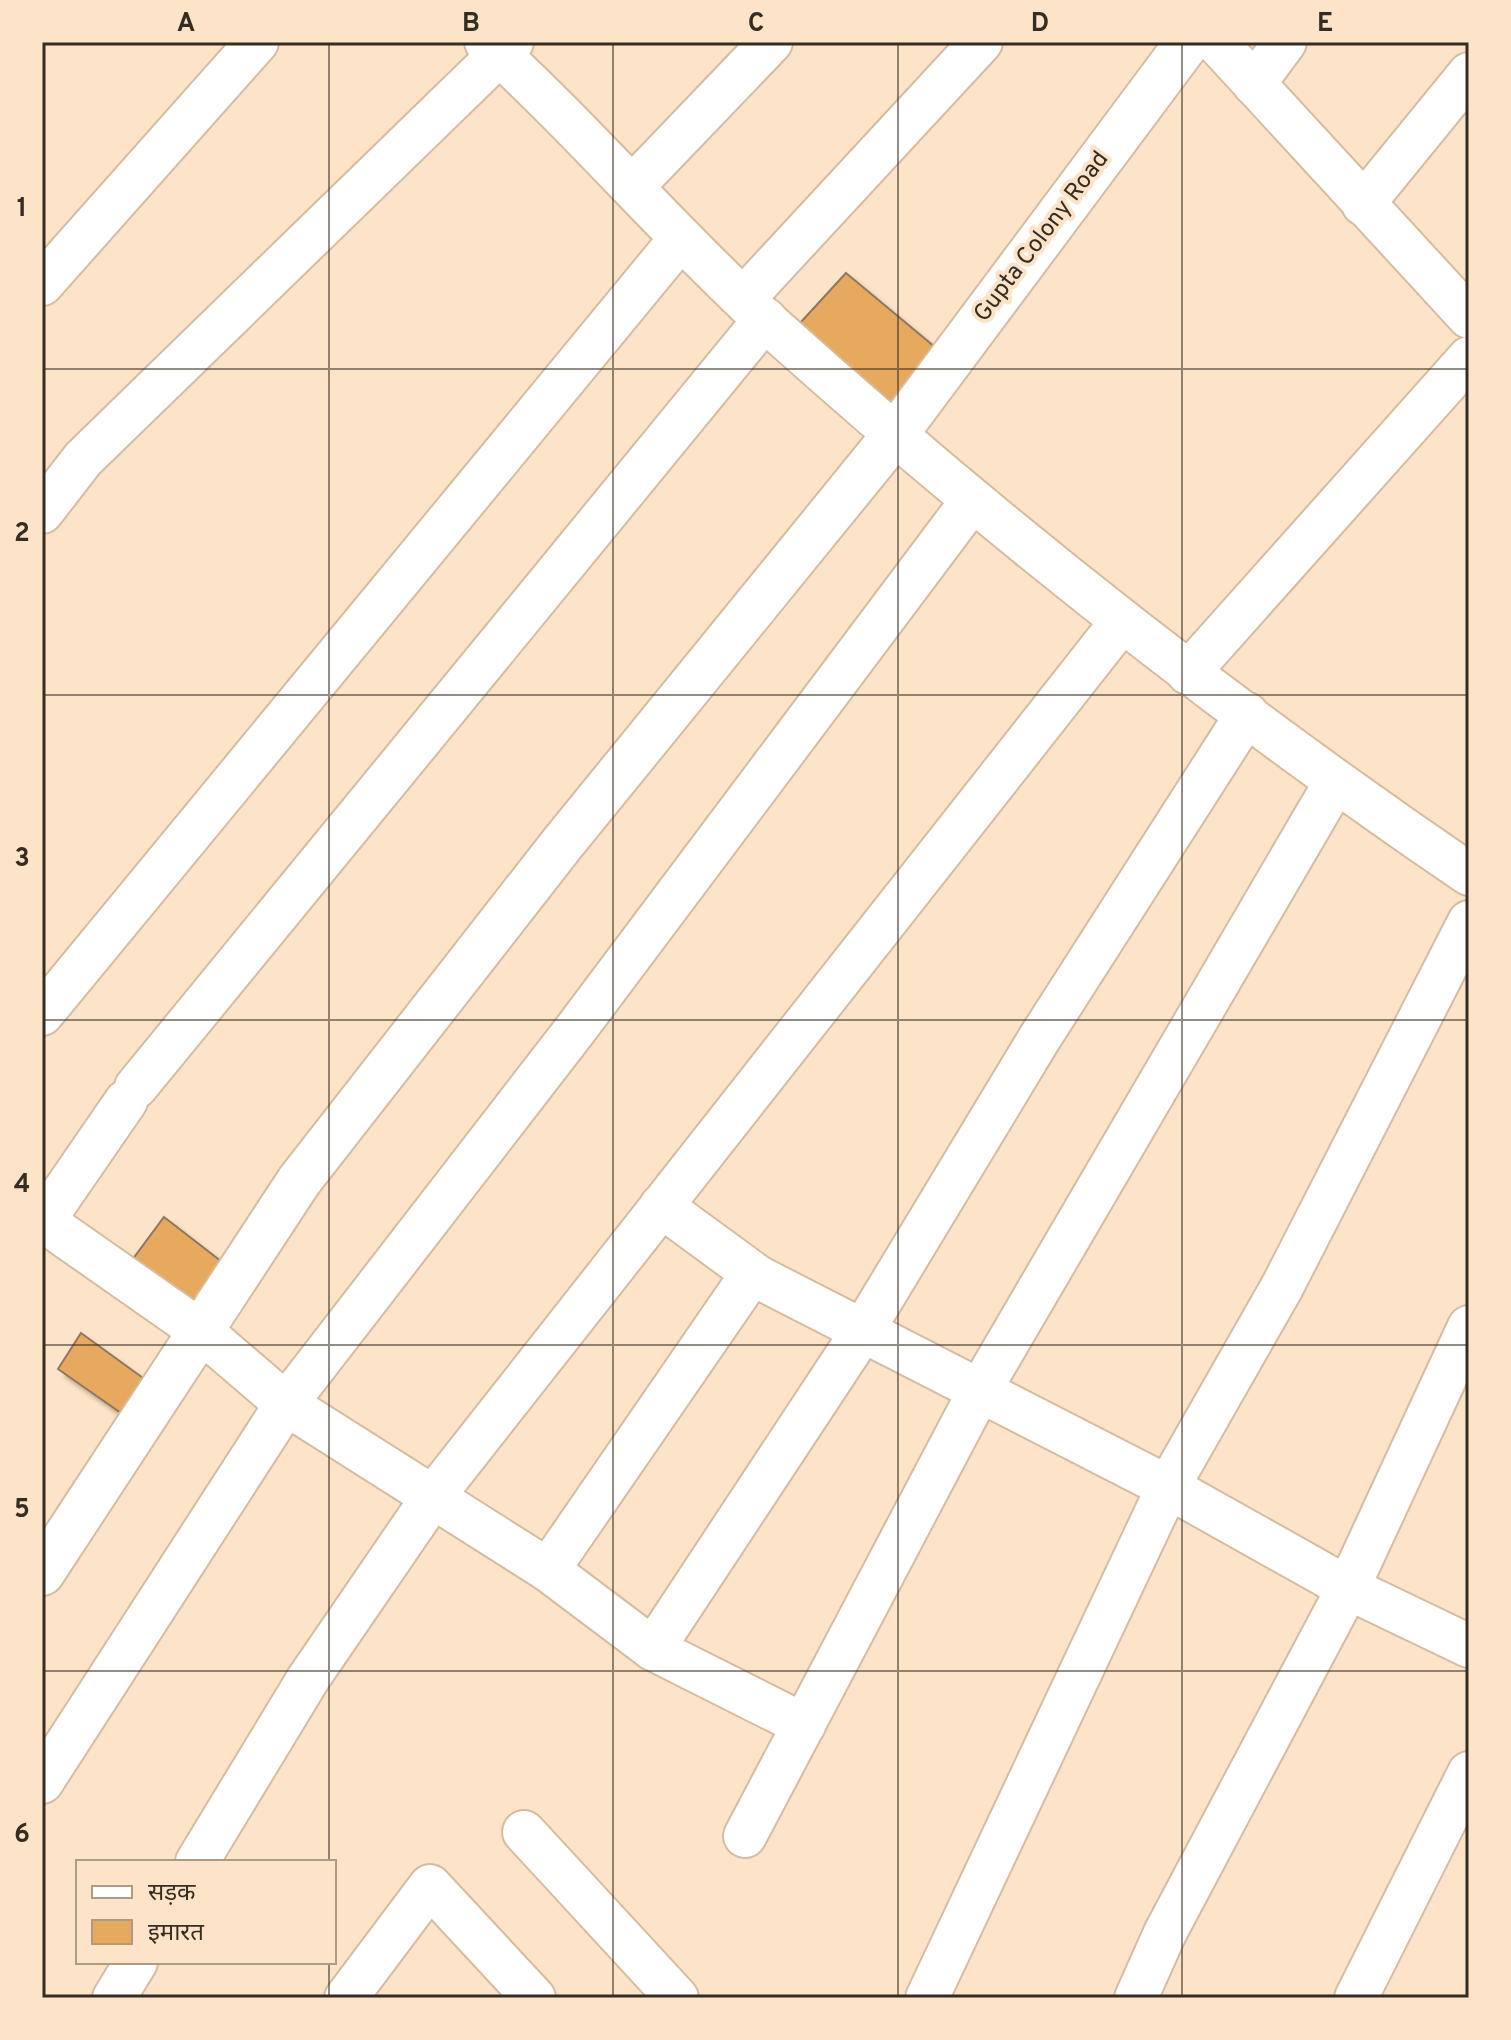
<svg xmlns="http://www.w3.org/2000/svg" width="1511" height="2040" font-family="Overpass,'Noto Sans Devanagari',sans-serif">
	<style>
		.building { fill: #e6a95d; stroke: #8f785f; stroke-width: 2; filter: url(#shadow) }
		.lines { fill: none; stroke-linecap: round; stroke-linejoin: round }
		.minor-casing { stroke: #d5bca1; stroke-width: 46 }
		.tertiary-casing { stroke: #d5bca1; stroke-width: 48 }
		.minor { stroke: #fff; stroke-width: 42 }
		.tertiary { stroke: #fff; stroke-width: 44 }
		.grid { fill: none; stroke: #362d22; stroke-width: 2; stroke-opacity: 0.55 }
		.labels { text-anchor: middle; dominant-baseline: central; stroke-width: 8; stroke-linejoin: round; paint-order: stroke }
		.street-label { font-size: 24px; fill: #362d22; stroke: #fde4c8 }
		.neatline { fill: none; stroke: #362d22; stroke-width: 3 }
		.grid-label { font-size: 26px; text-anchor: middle; font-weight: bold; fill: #362d22 }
	</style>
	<defs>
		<filter id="shadow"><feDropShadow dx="7" dy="7" stdDeviation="2" flood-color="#0004"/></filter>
	</defs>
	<rect width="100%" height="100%" fill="#fde4c8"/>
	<g class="building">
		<path d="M846 273 948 358 899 424 790 334Z"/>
		<path d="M164 1217 235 1272 195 1334 118 1279Z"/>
		<path d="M81 1333 154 1386 131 1420 58 1369Z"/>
	</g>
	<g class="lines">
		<g class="minor-casing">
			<g id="minor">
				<path d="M486 42C584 131 669 232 766 321 988 521 1222 706 1469 874"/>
				<path d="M1216 42 1469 317"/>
				<path d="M1254 84 1285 42"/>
				<path d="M633 186 771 42"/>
				<path d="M1363 204 1469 74"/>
				<path d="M42 284 257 42"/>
				<path d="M744 298 981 42"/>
				<path d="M42 512 83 459 512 42"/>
				<path d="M1188 673 1469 358"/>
				<path d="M42 1014 681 238"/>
				<path d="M136 1087 765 319"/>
				<path d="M661 1206 758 1277"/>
				<path d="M42 1220 202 1332 286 1404 548 1570 653 1649"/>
				<path d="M42 1223 126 1101"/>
				<path d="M548 1570 747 1281 758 1277 1168 1487 1348 1588 1469 1646"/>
				<path d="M804 1725 653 1649 862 1332 1039 1039 1247 714"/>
				<path d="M42 1782 286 1404 575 1030 971 502"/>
				<path d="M524 1832 677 1998"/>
				<path d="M745 1836 980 1390 1335 783"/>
				<path d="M197 1862 308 1679 432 1498 1122 621"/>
				<path d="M114 1998 136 1962"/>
				<path d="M346 1998 430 1886 534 1998"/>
				<path d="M927 1998 1168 1487 1282 1287 1469 922"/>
				<path d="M1136 1998 1165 1933 1348 1588 1469 1327"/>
				<path d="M1356 1998 1469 1773"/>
			</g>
		</g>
		<g class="tertiary-casing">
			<path id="tertiary" d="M42 1573 299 1181 562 844 897 432 1188 42"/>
		</g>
		<use href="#minor" class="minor"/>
		<use href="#tertiary" class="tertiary"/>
	</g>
	<path class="grid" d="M329 42V1862M613 42V1998M898 42V1998M1182 42V1998M42 369H1469M42 695H1469M42 1020H1469M42 1345H1469M42 1671H1469M329 1962V1998"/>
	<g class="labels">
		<g class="street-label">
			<text transform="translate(1042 237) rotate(-53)">Gupta Colony Road</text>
		</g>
	</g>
	<rect width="1511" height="2040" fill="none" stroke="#fde4c8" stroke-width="88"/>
	<rect x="76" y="1860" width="260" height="104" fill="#fde4c8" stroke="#ad9b86" stroke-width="2"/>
	<rect x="92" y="1886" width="40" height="12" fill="#ffffff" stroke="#ad9b86" stroke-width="2"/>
	<text x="148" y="1900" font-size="24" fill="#362d22">सड़क</text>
	<rect x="92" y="1920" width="40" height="24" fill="#e6a95d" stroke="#ad9b86" stroke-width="2"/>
	<text x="148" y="1940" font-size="24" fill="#362d22">इमारत</text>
	<rect x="44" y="44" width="1423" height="1952" class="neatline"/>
	<g class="grid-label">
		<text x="186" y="31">A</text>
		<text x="471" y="31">B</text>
		<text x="756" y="31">C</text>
		<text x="1040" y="31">D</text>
		<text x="1325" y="31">E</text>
		<text x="22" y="216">1</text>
		<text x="22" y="541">2</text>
		<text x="22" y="866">3</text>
		<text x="22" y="1192">4</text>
		<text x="22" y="1517">5</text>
		<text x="22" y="1842">6</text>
	</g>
</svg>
